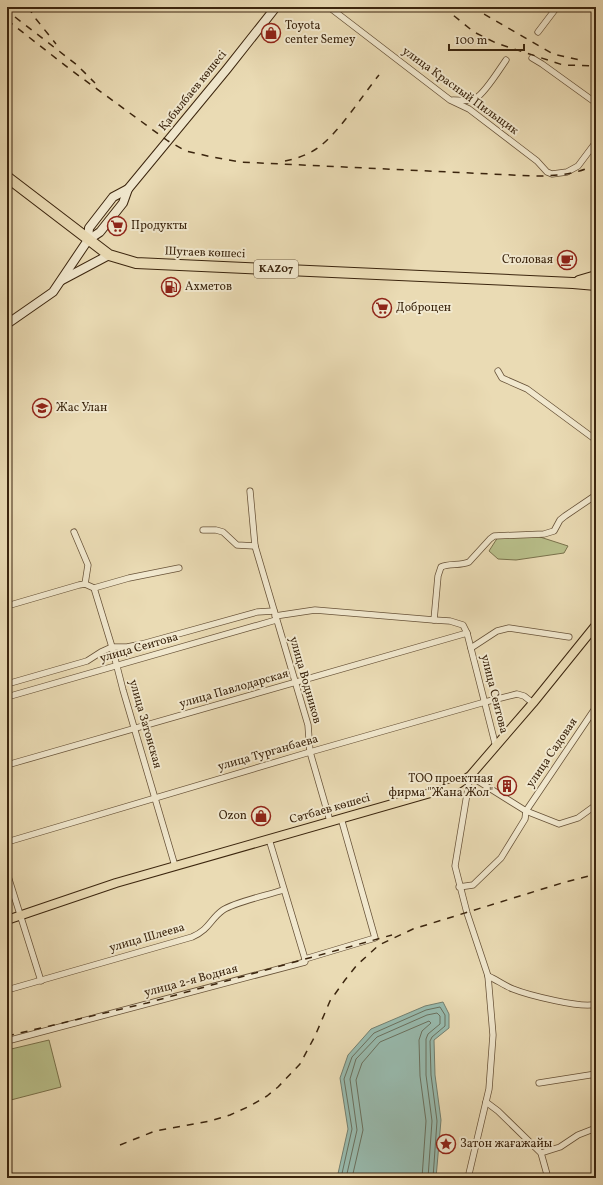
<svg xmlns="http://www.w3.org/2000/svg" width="603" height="1185" font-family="Vollkorn,serif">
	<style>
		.green { fill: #b9c08b; stroke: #7a724c }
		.water { fill: #98bbaf; stroke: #737f6f }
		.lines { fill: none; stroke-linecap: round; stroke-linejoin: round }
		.shore { stroke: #6a705e; stroke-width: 1 }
		.street-casing { stroke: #675238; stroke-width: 7 }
		.secondary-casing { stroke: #3b250e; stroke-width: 10 }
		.primary-casing { stroke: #3b250e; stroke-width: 10 }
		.highway-casing { stroke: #3b250e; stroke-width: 12 }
		.street { stroke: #f1e8ce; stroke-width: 5.5 }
		.secondary { stroke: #f1e8ce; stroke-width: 8 }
		.primary { stroke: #eadbb4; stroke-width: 8 }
		.highway { stroke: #eadbb4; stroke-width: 10 }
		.rail { stroke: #3b250e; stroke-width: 1.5; stroke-dasharray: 7 7; stroke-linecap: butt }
		.labels { text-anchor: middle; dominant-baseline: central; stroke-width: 4; stroke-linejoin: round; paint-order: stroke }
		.shield { fill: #f1e8ce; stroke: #726048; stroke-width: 1 }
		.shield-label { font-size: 11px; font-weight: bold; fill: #3b250e }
		.poi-label { font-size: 12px; fill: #3b250e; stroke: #f1e8ce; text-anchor: start }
		.street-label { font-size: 12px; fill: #3b250e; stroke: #f1e8ce }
	</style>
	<rect width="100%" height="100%" fill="#eadbb4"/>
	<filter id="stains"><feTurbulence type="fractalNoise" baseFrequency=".005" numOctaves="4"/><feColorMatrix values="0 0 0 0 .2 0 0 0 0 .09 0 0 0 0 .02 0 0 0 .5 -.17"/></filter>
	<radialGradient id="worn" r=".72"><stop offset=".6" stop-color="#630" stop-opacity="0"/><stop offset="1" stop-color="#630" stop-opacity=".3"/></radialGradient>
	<g class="green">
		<path d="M537 536 568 546 564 553 516 560 498 559 489 551 498 537Z"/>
		<path d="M49 1040 61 1087 7 1101V1050Z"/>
	</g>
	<path class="water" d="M443 1002 449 1014V1028L434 1040 435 1075 441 1120 436 1178H337L348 1129 340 1078 348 1055 371 1029 425 1006Z"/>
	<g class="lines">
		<g class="shore">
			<path d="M341 1178 352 1129 344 1079 352 1057 374 1033 426 1010 440 1007 445 1015V1026L432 1037 430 1041 431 1075 437 1121 433 1178"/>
			<path d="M346 1178 357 1130 350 1079 356 1059 377 1037 427 1015 437 1013 440 1016V1024L428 1034 426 1039V1075L432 1121 428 1178"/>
			<path d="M352 1178 363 1130 356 1080 362 1063 380 1042 429 1021 431 1023 422 1031 419 1040 420 1076 426 1121 422 1178"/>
		</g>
		<g class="street-casing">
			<g id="street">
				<path d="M329 7 450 100 469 109 537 161 547 172 552 174 567 172 578 166 596 142"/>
				<path d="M538 32 557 7"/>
				<path d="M532 58 542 64 596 103"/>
				<path d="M453 100C461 100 469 102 476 98 485 93 499 70 506 60"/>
				<path d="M498 371 502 378 527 389 596 440"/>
				<path d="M250 491 255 546 308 725 310 752 330 821"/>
				<path d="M203 530H216L223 532 237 545 255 546"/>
				<path d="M74 532 88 565 85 584"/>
				<path d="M94 588 112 647 123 690 175 866"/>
				<path d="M7 606 79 585 85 584 94 588 129 578 179 568"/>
				<path d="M275 616 315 610 434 620 450 621 463 625 467 633 496 747"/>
				<path d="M434 620 438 576 441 567C449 563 460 566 469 562L490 539 494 536 544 534 554 531 560 520 565 516 596 495"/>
				<path d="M471 648 497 631 509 628 569 637"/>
				<path d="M7 684 87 661 101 652 112 647H127L142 644 257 612 274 611"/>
				<path d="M7 697 276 620"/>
				<path d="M7 765 467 633"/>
				<path d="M269 839 305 959"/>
				<path d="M7 842 310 752 485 702 517 694 524 696 533 703"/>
				<path d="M7 873 41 981"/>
				<path d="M459 887 473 885 501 858 525 819 526 811 596 707"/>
				<path d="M488 976C497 980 505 986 513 989 528 995 583 1009 596 1004"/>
				<path d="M7 990 192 937C210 929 210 919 223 910 235 902 268 895 283 890"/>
				<path d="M7 1041 305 962V959L375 938 341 818"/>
				<path d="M539 1083 596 1074"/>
				<path d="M486 1102 498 1111 541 1153 548 1178"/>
				<path d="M541 1153 560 1147 578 1135 596 1128"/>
				<path d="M468 1178 489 1089 493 1035 488 976 467 913 455 866 470 776 526 811 559 824 578 818 596 805"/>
			</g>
		</g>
		<g class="secondary-casing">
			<g id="secondary">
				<path d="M88 240 89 228 113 197 128 189"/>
				<path d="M62 280 109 255"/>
				<path d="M7 324 53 292 88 240 100 232 123 203 128 189 227 69 276 7"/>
			</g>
		</g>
		<g class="primary-casing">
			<path id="primary" d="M7 920 116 883 455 786 470 776 533 703 596 625"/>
		</g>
		<g class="highway-casing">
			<g id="highway">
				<path d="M7 177 109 255 136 263 573 283 596 285"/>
				<path d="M579 281 596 276"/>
			</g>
		</g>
		<use href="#street" class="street"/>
		<use href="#secondary" class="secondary"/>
		<use href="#primary" class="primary"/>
		<use href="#highway" class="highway"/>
		<g class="rail">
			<path d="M28 7 36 19 56 44"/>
			<path d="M443 7 474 32 496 43 563 65 596 66"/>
			<path d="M472 7 553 54 584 61"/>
			<path d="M15 17 77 65 95 83"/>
			<path d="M7 20 71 70 168 141 186 151 212 157 240 162 533 176C554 176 577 175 596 164"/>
			<path d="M285 161C296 159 310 154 319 147 340 131 362 96 379 75"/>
			<path d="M595 181H596"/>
			<path d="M7 1036 147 1003 392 935"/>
			<path d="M120 1145 155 1131 210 1121 230 1115 250 1106 267 1096 278 1087 300 1064 315 1036 330 1001 345 980 357 965 379 945 413 929 562 883 596 874"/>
		</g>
	</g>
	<defs>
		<g id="shop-ring" transform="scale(1)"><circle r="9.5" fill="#f1e8ce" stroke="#8f2418" stroke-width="1.5"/><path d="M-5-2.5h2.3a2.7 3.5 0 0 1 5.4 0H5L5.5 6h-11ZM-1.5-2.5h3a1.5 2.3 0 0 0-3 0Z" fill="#8f2418"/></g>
		<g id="supermarket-ring" transform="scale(1)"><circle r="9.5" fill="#f1e8ce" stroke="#8f2418" stroke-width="1.5"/><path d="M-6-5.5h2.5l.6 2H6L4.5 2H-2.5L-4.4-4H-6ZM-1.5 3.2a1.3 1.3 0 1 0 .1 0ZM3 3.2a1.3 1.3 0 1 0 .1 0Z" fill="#8f2418"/></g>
		<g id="cafe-ring" transform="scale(1)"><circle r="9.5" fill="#f1e8ce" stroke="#8f2418" stroke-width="1.5"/><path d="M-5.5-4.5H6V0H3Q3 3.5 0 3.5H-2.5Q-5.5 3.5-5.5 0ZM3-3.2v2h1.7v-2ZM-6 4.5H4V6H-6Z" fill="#8f2418"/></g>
		<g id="fuel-ring" transform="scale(1)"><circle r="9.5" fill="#f1e8ce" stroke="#8f2418" stroke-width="1.5"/><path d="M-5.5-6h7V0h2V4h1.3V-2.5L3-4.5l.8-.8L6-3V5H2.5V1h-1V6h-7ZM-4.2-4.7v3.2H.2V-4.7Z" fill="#8f2418"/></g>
		<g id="school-ring" transform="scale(1)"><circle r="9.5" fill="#f1e8ce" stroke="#8f2418" stroke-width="1.5"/><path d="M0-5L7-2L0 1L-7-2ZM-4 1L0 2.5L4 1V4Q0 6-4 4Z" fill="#8f2418"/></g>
		<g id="building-ring" transform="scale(1)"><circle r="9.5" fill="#f1e8ce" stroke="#8f2418" stroke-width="1.5"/><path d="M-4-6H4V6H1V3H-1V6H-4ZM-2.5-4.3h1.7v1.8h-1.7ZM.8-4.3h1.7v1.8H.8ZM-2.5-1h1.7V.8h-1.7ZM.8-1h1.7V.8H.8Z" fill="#8f2418"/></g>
		<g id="sight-ring" transform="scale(1)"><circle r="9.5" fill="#f1e8ce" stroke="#8f2418" stroke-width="1.5"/><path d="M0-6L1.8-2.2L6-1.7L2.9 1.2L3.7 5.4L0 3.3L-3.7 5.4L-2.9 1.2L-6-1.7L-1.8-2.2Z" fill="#8f2418"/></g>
	</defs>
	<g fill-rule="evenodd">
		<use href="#shop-ring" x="271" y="33"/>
		<use href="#supermarket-ring" x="117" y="226"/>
		<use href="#cafe-ring" x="567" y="260"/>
		<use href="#fuel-ring" x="171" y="287"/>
		<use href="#supermarket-ring" x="382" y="308"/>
		<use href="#school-ring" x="42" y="408"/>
		<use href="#building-ring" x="507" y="786"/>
		<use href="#shop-ring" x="261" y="816"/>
		<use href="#sight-ring" x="446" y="1144"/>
	</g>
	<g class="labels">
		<rect class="shield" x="254" y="260" width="44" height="18" rx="3"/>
		<g class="shield-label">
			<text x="276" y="269">KAZ07</text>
		</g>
		<g class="poi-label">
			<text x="285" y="26">Toyota<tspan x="285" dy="14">center Semey</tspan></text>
			<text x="131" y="226">Продукты</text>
			<text x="553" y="260" text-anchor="end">Столовая</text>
			<text x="185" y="287">Ахметов</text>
			<text x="396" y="308">Доброцен</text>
			<text x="56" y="408">Жас Улан</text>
			<text x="493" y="779" text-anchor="end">ТОО проектная<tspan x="493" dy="14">фирма "Жана Жол"</tspan></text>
			<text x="247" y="816" text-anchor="end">Ozon</text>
			<text x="460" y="1144">Затон жағажайы</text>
		</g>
		<g class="street-label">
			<text transform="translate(193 91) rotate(-51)">Қабылбаев көшесі</text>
			<text transform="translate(460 91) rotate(36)">улица Красный Пильщик</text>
			<text transform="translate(205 253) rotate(2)">Шугаев көшесі</text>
			<text transform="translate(139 648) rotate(-16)">улица Сеитова</text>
			<text transform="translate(305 680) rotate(74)">улица Водников</text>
			<text transform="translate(234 689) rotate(-16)">улица Павлодарская</text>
			<text transform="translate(494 694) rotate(76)">улица Сеитова</text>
			<text transform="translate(145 724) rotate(74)">улица Затонская</text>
			<text transform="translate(268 753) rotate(-16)">улица Турганбаева</text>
			<text transform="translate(552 753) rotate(-56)">улица Садовая</text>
			<text transform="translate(330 809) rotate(-16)">Сәтбаев көшесі</text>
			<text transform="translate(147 938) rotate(-16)">улица Шлеева</text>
			<text transform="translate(191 981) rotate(-15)">улица 2-я Водная</text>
		</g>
	</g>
	<rect width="603" height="1185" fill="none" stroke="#eadbb4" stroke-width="24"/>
	<rect x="8" y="8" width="587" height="1169" fill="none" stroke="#3b250e" stroke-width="2"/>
	<rect x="12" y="12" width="579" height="1161" fill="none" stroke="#3b250e"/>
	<path d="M449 44v6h75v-6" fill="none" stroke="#3b250e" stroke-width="2"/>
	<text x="455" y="44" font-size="12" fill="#3b250e" stroke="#f1e8ce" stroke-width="3" paint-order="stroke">100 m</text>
	<rect width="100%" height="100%" filter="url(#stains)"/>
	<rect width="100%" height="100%" fill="url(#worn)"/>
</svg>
